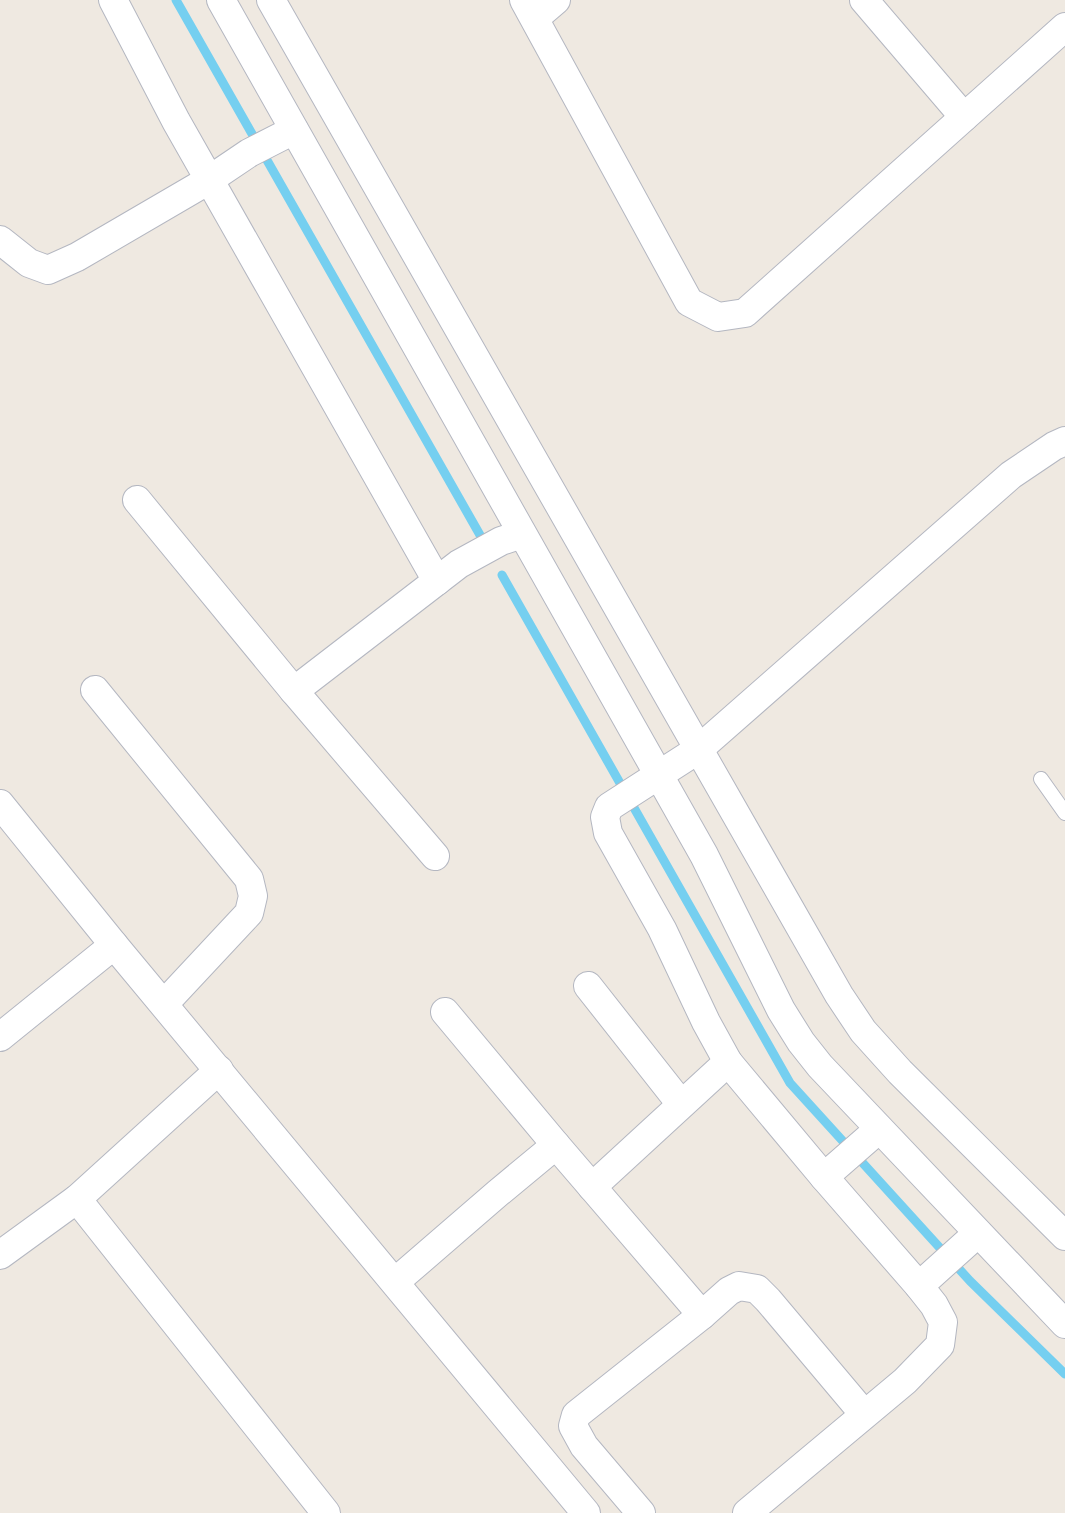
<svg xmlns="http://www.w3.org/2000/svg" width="1065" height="1513" font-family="'DM Sans',sans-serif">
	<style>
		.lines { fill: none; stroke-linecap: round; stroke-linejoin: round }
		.stream { stroke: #75cff0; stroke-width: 9 }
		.service-casing { stroke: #b4b7c1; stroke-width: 16 }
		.minor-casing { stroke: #b4b7c1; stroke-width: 30 }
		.tertiary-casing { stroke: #b4b7c1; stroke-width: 30 }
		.service { stroke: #fff; stroke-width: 14 }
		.minor { stroke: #fff; stroke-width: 28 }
		.tertiary { stroke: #fff; stroke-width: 28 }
	</style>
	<rect width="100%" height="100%" fill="#efe9e1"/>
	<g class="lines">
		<g class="stream">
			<path d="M176 0 480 535"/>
			<path d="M502 575 790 1083 970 1281 1065 1374"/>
		</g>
		<g class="service-casing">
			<path id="service" d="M1041 779 1065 813"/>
		</g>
		<g class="minor-casing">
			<g id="minor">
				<path d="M113 0 176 121 437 581"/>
				<path d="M271 0 839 995 863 1031 900 1072 1065 1236"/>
				<path d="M524 0 689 302 718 317 745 313 1065 27"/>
				<path d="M864 0 964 117"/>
				<path d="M535 18 556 0"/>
				<path d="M0 240 29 263 48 270 77 257 209 180 249 153 294 130"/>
				<path d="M137 500 294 691"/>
				<path d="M95 690 249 879 253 896 249 913 164 1004"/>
				<path d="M0 804 114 945 586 1513"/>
				<path d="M435 856 294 691 459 564 501 541 522 534"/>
				<path d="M588 986 681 1104"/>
				<path d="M445 1012 556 1145 702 1315"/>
				<path d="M0 1037 114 945"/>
				<path d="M824 1177 879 1129"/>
				<path d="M592 1187 728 1062"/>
				<path d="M77 1199 326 1513"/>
				<path d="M0 1255 77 1199 219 1070"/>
				<path d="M395 1282 498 1193 556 1145"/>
				<path d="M919 1286 978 1233"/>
				<path d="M641 1513 584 1446 573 1426 576 1415 702 1315 729 1291 739 1286 757 1289 768 1300 864 1414"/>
				<path d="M747 1513 905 1381 940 1345 943 1322 934 1305 919 1286 824 1177 728 1062 706 1022 662 929 608 833 605 817 609 807 699 749 1011 475 1054 446 1065 441"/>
			</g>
		</g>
		<g class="tertiary-casing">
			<path id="tertiary" d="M221 0 704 855 781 1010 801 1042 820 1066 1065 1324"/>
		</g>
		<use href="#service" class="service"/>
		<use href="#minor" class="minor"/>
		<use href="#tertiary" class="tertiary"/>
	</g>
</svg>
